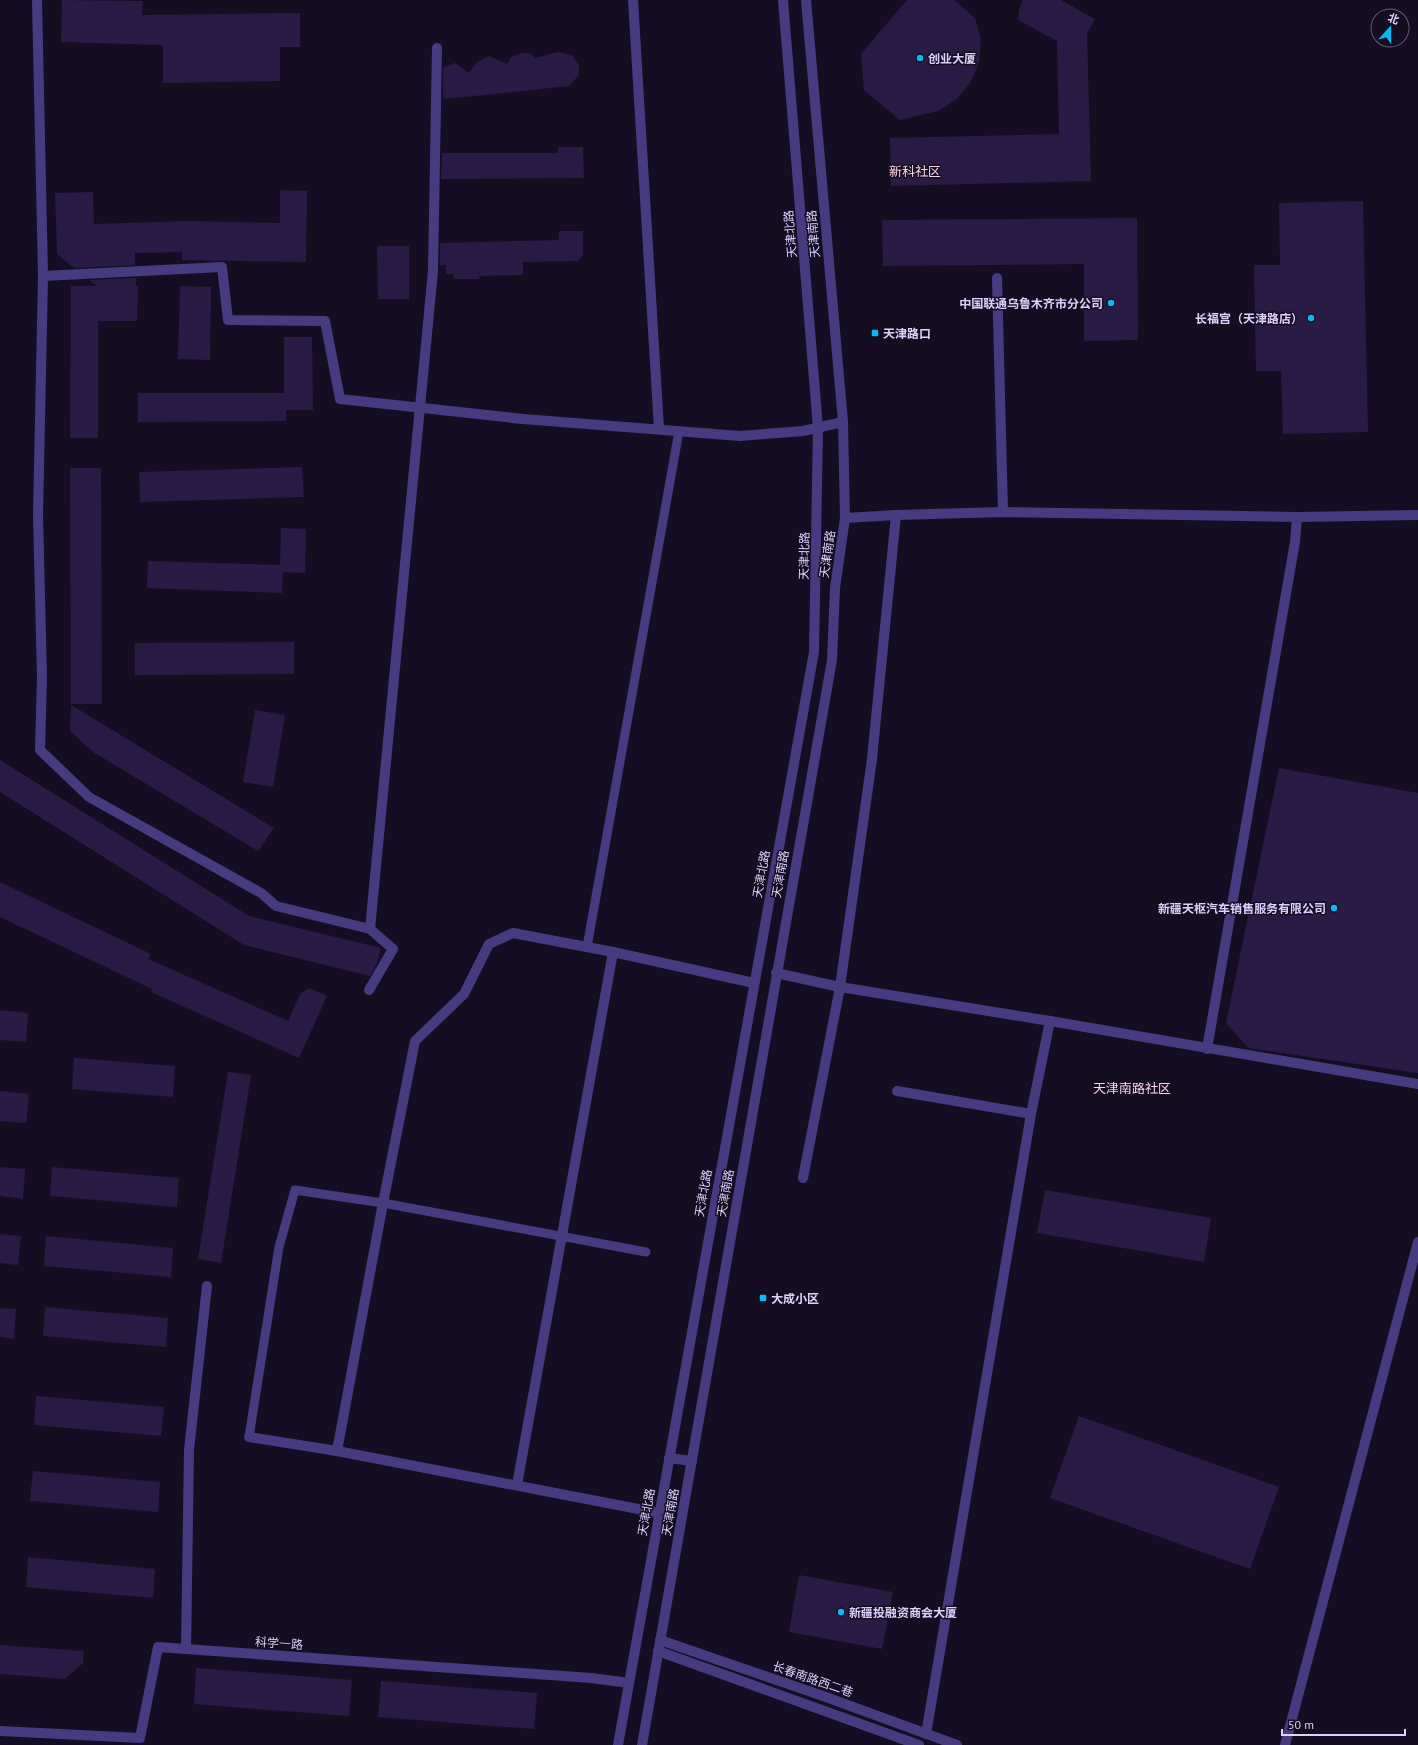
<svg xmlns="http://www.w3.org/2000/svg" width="1418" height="1745" font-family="'PT Sans','Noto Sans SC',sans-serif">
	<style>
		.building { fill: #291b43 }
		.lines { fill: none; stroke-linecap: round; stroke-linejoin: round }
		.service { stroke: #473b80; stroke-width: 9 }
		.minor { stroke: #473b80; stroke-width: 10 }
		.tertiary { stroke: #473b80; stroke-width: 10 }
		.poi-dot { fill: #08bbf3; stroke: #150e22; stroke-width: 1.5 }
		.labels { text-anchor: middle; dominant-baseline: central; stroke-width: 3; stroke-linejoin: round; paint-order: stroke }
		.poi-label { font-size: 12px; font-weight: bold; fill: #dcd1fd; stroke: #150e22; text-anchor: start }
		.street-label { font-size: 12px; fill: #dcd1fd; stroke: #150e22 }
		.neighbourhood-label { font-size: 13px; fill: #fed3e8; stroke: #150e22 }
	</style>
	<rect width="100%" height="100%" fill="#150e22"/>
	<g class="building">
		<path d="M62 0 143 1 142 15 300 13V47H280V81L163 83V45L61 42Z"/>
		<path d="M907 0H954L975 18 981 39 979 62 971 82 957 99 938 111 900 120 864 90 861 54Z"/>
		<path d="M1023 0H1061L1095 19 1087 33 1091 181 891 186 890 138 1059 134 1057 41 1018 20 1019 10Z"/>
		<path d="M558 52 573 56 579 66V75L569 86 445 99 443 97V67L455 63 469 73 477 62 489 56 507 64 511 57 523 53H530L535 58Z"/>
		<path d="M558 147H583L584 178 441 179 442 153H558Z"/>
		<path d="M280 190 307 191 306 262 182 260V252L135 253V265L74 268 57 254 55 193 93 192 94 224 189 221 280 223Z"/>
		<path d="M1363 201 1368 432 1283 434 1281 371H1256L1254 265H1280L1279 203Z"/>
		<path d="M1137 218 1138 340 1084 341V264L883 266 882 220Z"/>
		<path d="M559 231H583V255L578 261 523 262V275L479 276 480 279H454L453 274H446V265H440V243L559 240Z"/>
		<path d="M377 246H409V299H378Z"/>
		<path d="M136 278V286H138L137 321H98V438H70L71 286H97L89 280Z"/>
		<path d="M180 286 211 287 210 360 178 359Z"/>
		<path d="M284 337H312L313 410H286V421L138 422V393H284Z"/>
		<path d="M302 467 304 497 140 502 139 472Z"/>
		<path d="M70 468H101L102 704H71Z"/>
		<path d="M281 528 306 529 305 573 283 572 282 593 147 588 148 561 280 565Z"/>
		<path d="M294 642V674L135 675V643Z"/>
		<path d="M71 705 274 828 258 851 93 752 70 731Z"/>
		<path d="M255 710 285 715 273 787 243 782Z"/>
		<path d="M0 760 249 916 381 948 377 963 370 976 244 945 0 792Z"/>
		<path d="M1279 768 1418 793V1073L1248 1048 1226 1023Z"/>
		<path d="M0 882 151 954 148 959 288 1021 300 994 309 988 327 996 299 1058 151 992 152 989 0 917Z"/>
		<path d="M0 1010 28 1013 26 1042 0 1040Z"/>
		<path d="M74 1058 175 1066 173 1097 72 1089Z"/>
		<path d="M228 1072 251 1075 221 1263 198 1259Z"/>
		<path d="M0 1091 29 1094 26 1123 0 1121Z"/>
		<path d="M0 1167 25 1169 23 1199 0 1196Z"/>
		<path d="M52 1167 179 1178 177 1207 50 1196Z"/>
		<path d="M1045 1190 1211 1218 1204 1262 1037 1233Z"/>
		<path d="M0 1234 21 1236 18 1265 0 1263Z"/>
		<path d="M46 1236 173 1248 171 1277 44 1266Z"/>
		<path d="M45 1307 168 1318 166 1347 43 1336Z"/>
		<path d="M0 1308 16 1309 14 1339 0 1337Z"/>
		<path d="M36 1396 164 1407 161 1436 34 1425Z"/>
		<path d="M1079 1416 1279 1487 1250 1569 1050 1498Z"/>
		<path d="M33 1471 160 1482 158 1512 30 1501Z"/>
		<path d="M28 1557 155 1569 153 1598 26 1587Z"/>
		<path d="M799 1575 893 1592 882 1649 789 1632Z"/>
		<path d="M0 1645 84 1651 83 1663 65 1679 0 1674Z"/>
		<path d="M196 1668 352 1680 349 1716 194 1704Z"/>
		<path d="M381 1681 537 1693 534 1729 378 1717Z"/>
	</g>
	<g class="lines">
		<g class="service">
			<path d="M587 947 679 431"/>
			<path d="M249 1437 279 1247 295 1190 383 1203 646 1252"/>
		</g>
		<g class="minor">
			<path d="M37 0 43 276 38 515 42 677 40 750 89 797 261 893 276 906 370 929 393 949 369 990"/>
			<path d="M633 0 659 429"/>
			<path d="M43 276 222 267 228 320 325 321 340 399 523 419 740 436 803 431 843 422"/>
			<path d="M997 278 1003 512"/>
			<path d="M845 518 896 515 1003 512 1297 517 1418 515"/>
			<path d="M370 929 433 271 437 48"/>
			<path d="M776 973 840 987 1050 1021 1418 1084"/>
			<path d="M1207 1049 1295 542 1297 517"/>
			<path d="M897 1091 1031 1114"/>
			<path d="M803 1178 840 987 872 759 896 515"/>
			<path d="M249 1437 337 1451 659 1513"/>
			<path d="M337 1451 383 1203 415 1041 464 994 489 944 513 933 613 952"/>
			<path d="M517 1485 613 952 754 983"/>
			<path d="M660 1640 823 1696 957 1745"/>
			<path d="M186 1649 189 1450 207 1286"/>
			<path d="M658 1651 919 1745"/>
			<path d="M0 1731 140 1738 158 1647 591 1678 629 1683"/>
			<path d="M926 1734 1031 1114 1050 1021"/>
		</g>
		<g class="tertiary">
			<path d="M669 1458 692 1461"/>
			<path d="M618 1745 814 652 818 428 783 0"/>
			<path d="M642 1745 832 660 835 588 845 518 843 422 806 0"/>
			<path d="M1285 1745 1418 1242"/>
		</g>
	</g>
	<g class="poi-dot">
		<circle cx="920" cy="58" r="4"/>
		<circle cx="1111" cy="303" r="4"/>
		<circle cx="1311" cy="318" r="4"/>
		<rect x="871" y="329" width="8" height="8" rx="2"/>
		<circle cx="1334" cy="908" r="4"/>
		<rect x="759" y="1294" width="8" height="8" rx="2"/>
		<circle cx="841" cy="1612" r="4"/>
	</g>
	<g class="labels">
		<g class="poi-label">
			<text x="928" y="58">创业大厦</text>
			<text x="1103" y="303" text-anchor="end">中国联通乌鲁木齐市分公司</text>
			<text x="1303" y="318" text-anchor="end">长福宫（天津路店）</text>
			<text x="883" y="333">天津路口</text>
			<text x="1326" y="908" text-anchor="end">新疆天枢汽车销售服务有限公司</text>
			<text x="771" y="1298">大成小区</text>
			<text x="849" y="1612">新疆投融资商会大厦</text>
		</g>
		<g class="street-label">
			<text transform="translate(790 234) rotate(-95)">天津北路</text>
			<text transform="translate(813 234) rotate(-95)">天津南路</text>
			<text transform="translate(827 554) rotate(-82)">天津南路</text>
			<text transform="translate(804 556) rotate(-89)">天津北路</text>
			<text transform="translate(761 874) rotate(-80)">天津北路</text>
			<text transform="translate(780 874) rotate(-80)">天津南路</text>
			<text transform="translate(703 1193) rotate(-80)">天津北路</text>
			<text transform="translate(725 1193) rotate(-80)">天津南路</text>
			<text transform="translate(646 1512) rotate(-80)">天津北路</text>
			<text transform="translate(670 1512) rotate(-80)">天津南路</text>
			<text transform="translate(279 1643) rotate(4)">科学一路</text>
			<text transform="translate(813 1679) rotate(19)">长春南路西二巷</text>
		</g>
		<g class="neighbourhood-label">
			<text x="915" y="171">新科社区</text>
			<text x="1132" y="1088">天津南路社区</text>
		</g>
	</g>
	<g transform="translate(1390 28) rotate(21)"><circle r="19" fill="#150e22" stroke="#655c7a"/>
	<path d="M0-3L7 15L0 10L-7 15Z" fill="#08bbf3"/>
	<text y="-6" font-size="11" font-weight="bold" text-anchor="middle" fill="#dcd1fd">北</text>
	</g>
	<path d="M1282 1729v6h123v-6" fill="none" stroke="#dcd1fd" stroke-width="2"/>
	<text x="1288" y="1729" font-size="12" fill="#dcd1fd" stroke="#150e22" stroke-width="3" paint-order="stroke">50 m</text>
</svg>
